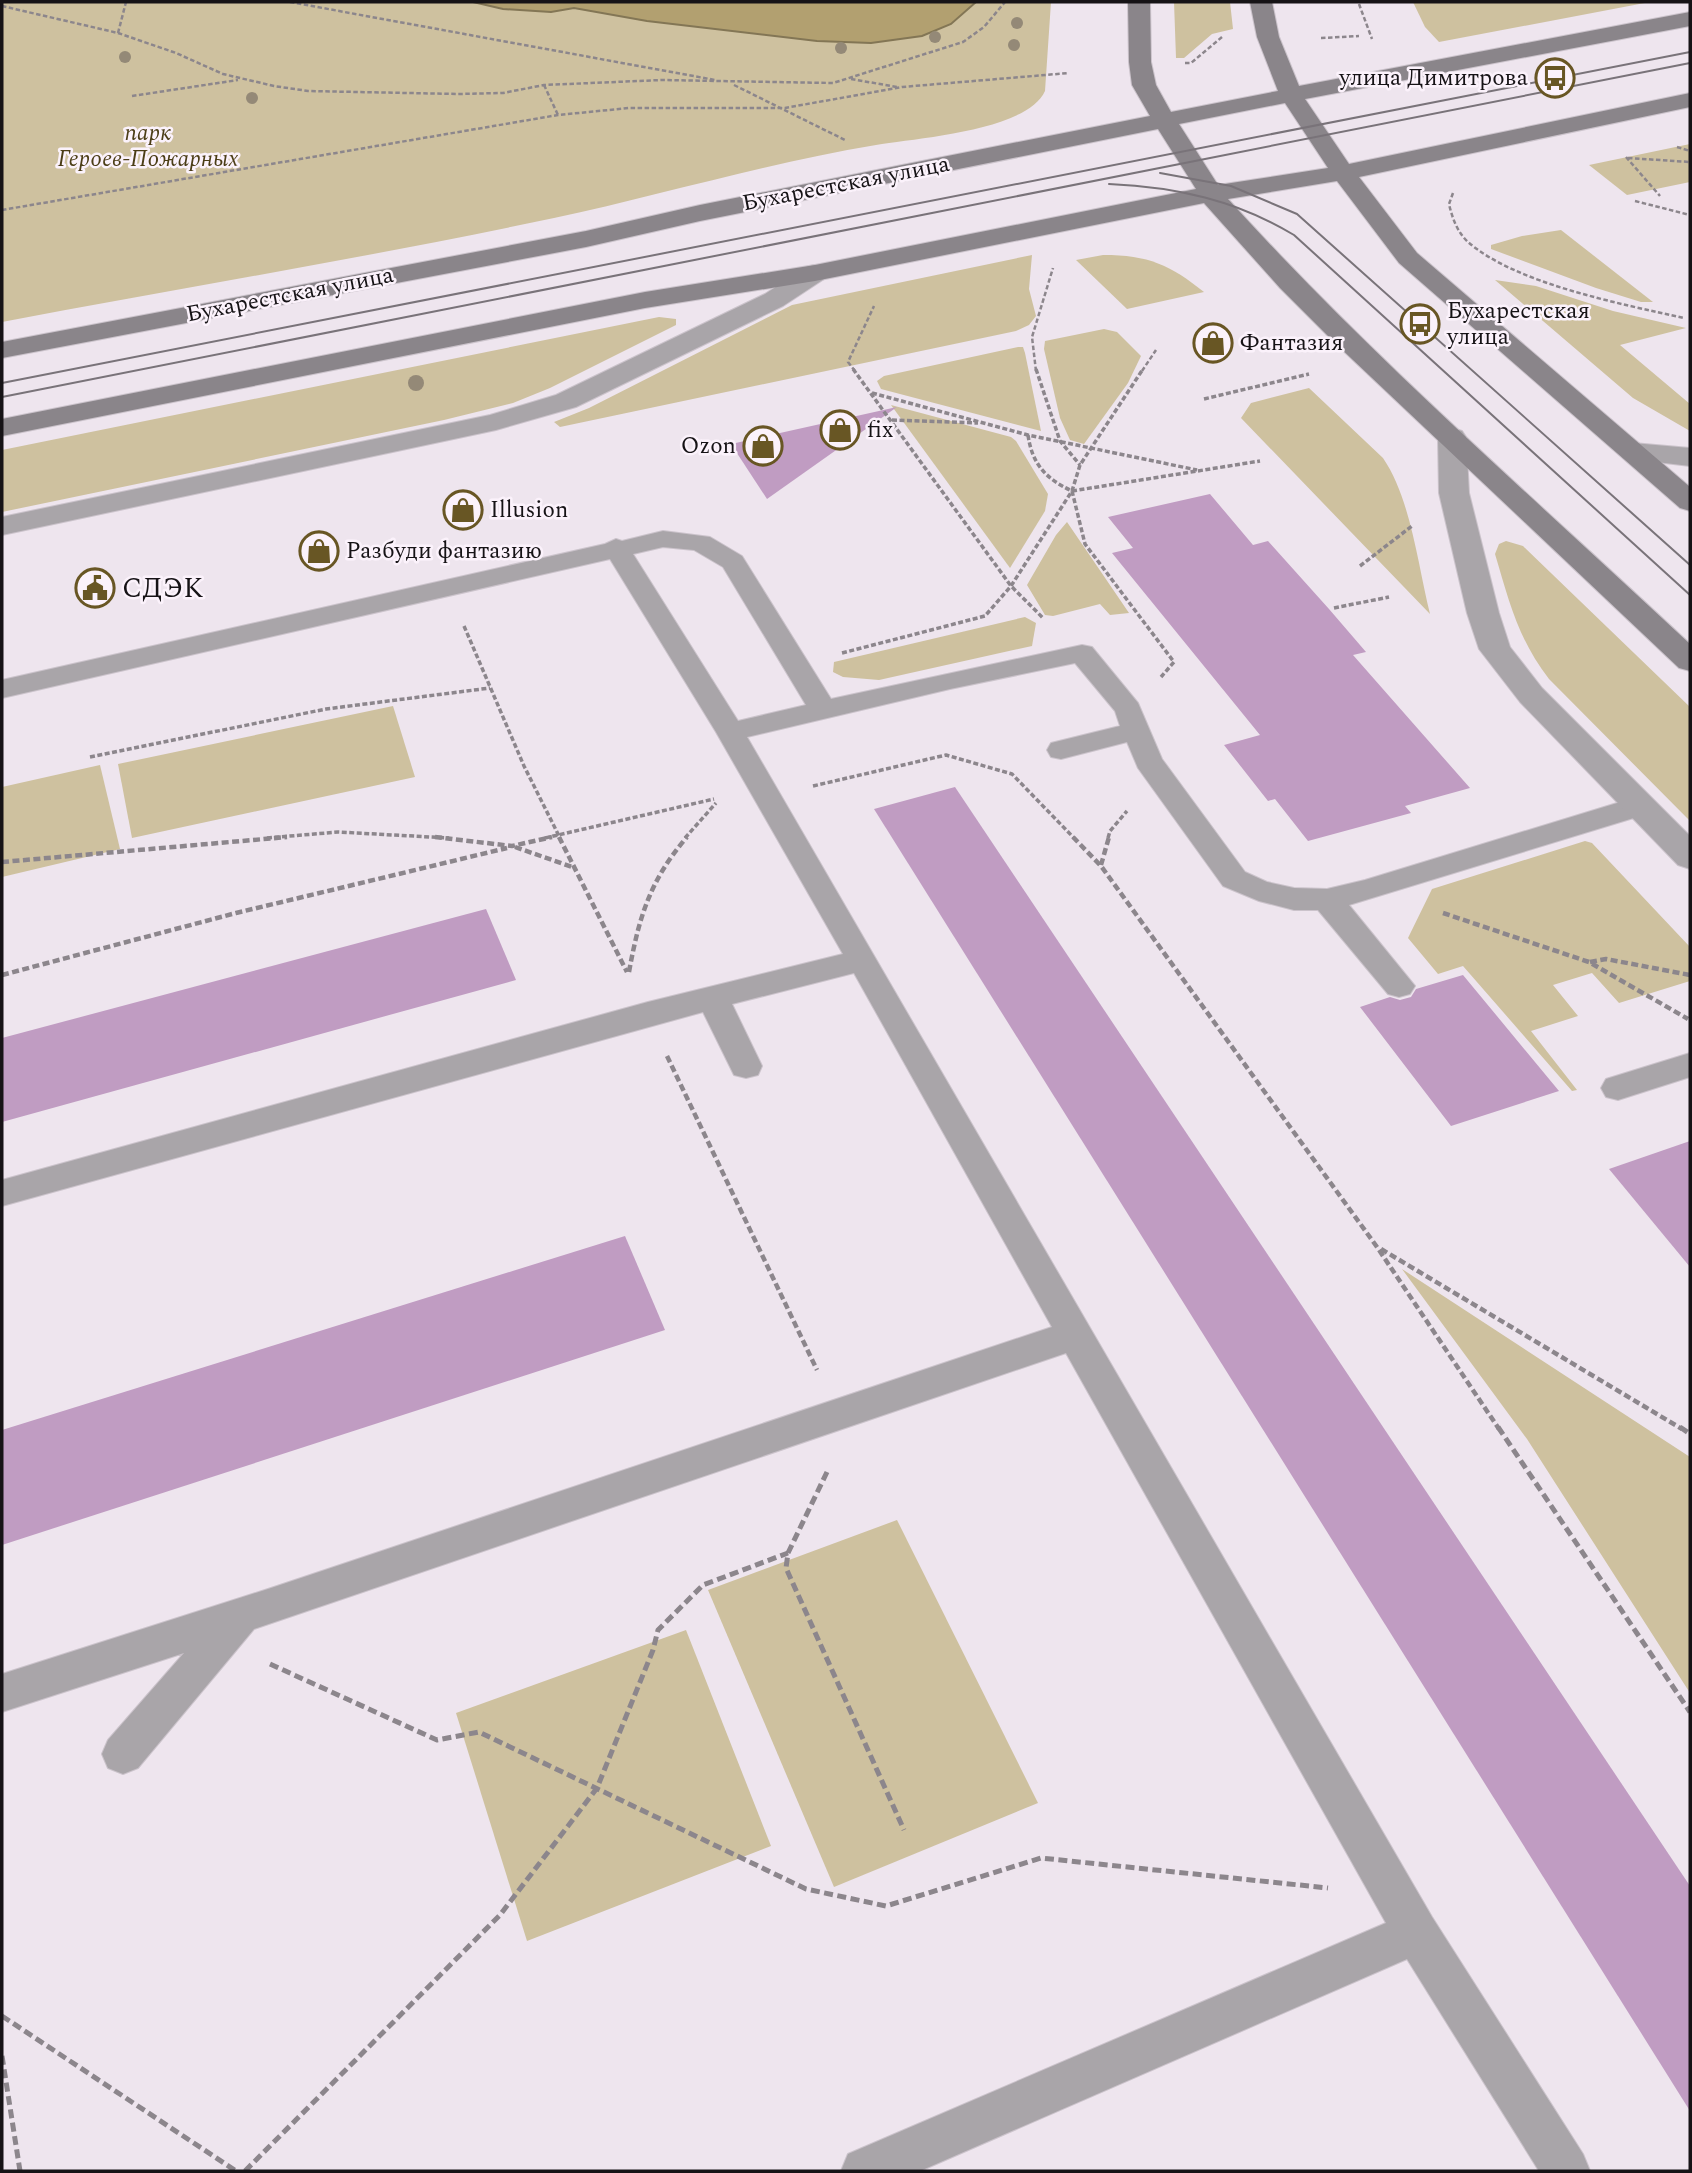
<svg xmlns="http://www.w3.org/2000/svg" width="1692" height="2173" font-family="Spectral,serif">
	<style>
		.green { fill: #cec19f }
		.water { fill: #b2a070; stroke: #837655; stroke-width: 2 }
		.building { fill: #c09cc2 }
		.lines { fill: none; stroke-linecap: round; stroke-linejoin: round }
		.lane-casing { stroke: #cbc3cb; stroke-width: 2 }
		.street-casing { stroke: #cbc3cb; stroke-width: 2 }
		.secondary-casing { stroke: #cbc3cb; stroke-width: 2 }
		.path-far3 { stroke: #8c868c; stroke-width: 2.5; stroke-dasharray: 4.5 2.5; stroke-linecap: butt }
		.path-far2 { stroke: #8c868c; stroke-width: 3.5; stroke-dasharray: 5 2.5; stroke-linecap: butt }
		.path-far1 { stroke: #8c868c; stroke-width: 4.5; stroke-dasharray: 7 3.5; stroke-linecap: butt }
		.path { stroke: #8c868c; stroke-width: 5; stroke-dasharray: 9 4.5; stroke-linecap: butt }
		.lane { fill: #a9a5a9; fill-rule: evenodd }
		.street { fill: #a9a5a9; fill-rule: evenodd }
		.secondary { fill: #8a858a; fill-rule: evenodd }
		.tram { stroke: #797379; stroke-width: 2 }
		.tree { fill: #948977 }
		.labels { text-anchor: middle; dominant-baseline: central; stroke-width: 5; stroke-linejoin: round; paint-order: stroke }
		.far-poi-label { font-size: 23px; fill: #161316; stroke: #fbf2fb; text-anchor: start }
		.far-park-label { font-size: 23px; font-style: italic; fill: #4b3d16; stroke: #fbf2fb }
		.far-street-label { font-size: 23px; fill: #161316; stroke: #fbf2fb }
		.poi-label { font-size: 28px; fill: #161316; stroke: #fbf2fb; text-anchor: start }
	</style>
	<rect width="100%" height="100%" fill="#eee5ee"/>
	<g class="green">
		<path d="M2 2H1051L1045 91C1027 131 916 138 876 145 767 163 661 195 554 218 371 257 186 287 2 322Z"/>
		<path d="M1174 2H1230L1233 29 1212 34 1184 58H1176Z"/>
		<path d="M1413 2H1650L1439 42 1425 27Z"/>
		<path d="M1690 144V182L1627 195 1589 165Z"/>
		<path d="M1561 230 1653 302H1641L1596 288 1491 249V245L1522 236Z"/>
		<path d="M1032 255 1029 289 1036 316 1029 325 1016 331 560 427 554 422 589 408 792 305Z"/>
		<path d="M1103 255C1149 255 1170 265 1204 292L1127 309 1076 260Z"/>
		<path d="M1495 280 1536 286 1613 311 1686 328 1620 345 1690 404V431L1633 398Z"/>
		<path d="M659 317 676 319V325L550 388 513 403 444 420 2 512V450Z"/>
		<path d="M1104 329 1117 332 1141 356 1128 383 1084 444 1070 440 1060 418 1044 349 1045 341Z"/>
		<path d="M1018 347H1023L1025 353 1041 431 881 389 877 381 884 376Z"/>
		<path d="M1309 388 1383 458C1411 499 1418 566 1430 614L1241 418 1251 403Z"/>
		<path d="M891 405 1011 437 1016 441 1048 494 1045 511 1010 568Z"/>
		<path d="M1067 522 1129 613 1110 615 1100 604 1053 616 1045 615 1027 585 1056 535Z"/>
		<path d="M1506 541 1523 546 1690 707V821L1549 679C1518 639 1509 601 1495 554L1499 544Z"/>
		<path d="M1025 617 1036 623 1032 646 879 680 843 677 833 672 834 662Z"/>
		<path d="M393 706 415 777 132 838 118 764Z"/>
		<path d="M100 765 120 849 2 877V787Z"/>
		<path d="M1585 841 1592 843 1690 947V981L1619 1003 1592 973 1553 985 1578 1016 1531 1031 1577 1090 1572 1091 1463 966 1438 974 1408 938 1432 889Z"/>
		<path d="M1402 1269 1690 1457V1693L1527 1439Z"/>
		<path d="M897 1520 1038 1803 834 1887 708 1590Z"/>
		<path d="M686 1630 771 1846 527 1941 456 1713Z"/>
	</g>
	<path class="water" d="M473 2H976L951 24 922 36 871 43 817 41 647 21 574 8 551 12 503 9Z"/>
	<g class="building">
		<path d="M897 407 767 499 731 444Z"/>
		<path d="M1210 494 1253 545 1268 541 1329 609 1366 652 1353 655 1470 788 1405 806 1411 813 1308 841 1275 799 1268 801 1224 745 1260 735 1112 553 1133 548 1108 517Z"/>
		<path d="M955 787 1690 1886V2111L874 809Z"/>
		<path d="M486 909 516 980 2 1122V1038Z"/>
		<path d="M1463 975 1559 1091 1451 1126 1360 1007 1390 997 1400 1000 1411 997 1416 989Z"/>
		<path d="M1690 1141V1267L1609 1169Z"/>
		<path d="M625 1236 665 1330 2 1545V1430Z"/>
	</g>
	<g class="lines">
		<g class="lane-casing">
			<g id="lane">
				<path d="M663 531 710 537 742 556 831 699 1082 645 1092 647 1138 703 1162 759 1245 872 1267 882 1294 888 1327 889 1365 880 1640 796 1650 799 1655 806 1650 813 1349 905 1415 986 1410 994 1399 997 1388 994 1318 910H1294L1259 901 1223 886 1138 768 1127 742 1061 759 1051 757 1047 750 1051 743 1120 726 1115 711 1075 663 950 689 747 737 1432 1917 1583 2154 1590 2171H1539L1407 1959 920 2171H841L848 2154 1386 1923 1066 1353 254 1629 138 1768 123 1774 108 1768 102 1754 108 1740 184 1653 2 1712V1674L271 1588 1052 1327 854 973 732 1004 762 1066 758 1075 746 1078 734 1075 703 1012 2 1206V1180L648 1002 843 954 716 732 610 559 2 698V680L605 544 616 539 622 541ZM663 547 694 550 723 567 806 705 738 721 633 554Z"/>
				<path d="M1690 1053V1077L1618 1100 1606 1097 1601 1088 1606 1079Z"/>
			</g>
		</g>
		<g class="street-casing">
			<g id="street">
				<path d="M815 265 824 267 828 273 824 279 783 306 576 407 496 430 2 535V517L490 415 556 395 765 294 806 267Z"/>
				<path d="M1452 428 1462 431 1466 437 1469 493 1499 613 1510 647 1542 688 1690 836V869L1678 865 1520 702 1479 649 1467 613 1439 493 1438 437 1442 431Z"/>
				<path d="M1633 443 1690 448V466L1623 458 1619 452 1623 446Z"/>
			</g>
		</g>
		<g class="secondary-casing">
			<path id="secondary" d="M1128 2H1150L1151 62 1156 85 1171 112 1278 91 1257 37 1250 2H1272L1279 37 1299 86 1690 12V26L1305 99 1349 164 1690 93V107L1359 177 1417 253 1690 487V511L1680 508 1399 263 1337 181 1228 199C1371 357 1534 498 1690 644V671L1679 668 1335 343 1280 288 1204 203 815 281 645 308 2 436V419L645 292 815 265 1196 189 1158 129 700 221 586 247 2 358V342L586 231 700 205 1150 116 1132 85 1129 62ZM1285 103 1328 168 1218 185 1179 124Z"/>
		</g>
		<g class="path-far3">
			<path d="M290 2 715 80"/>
			<path d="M1359 4 1372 39"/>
			<path d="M2 6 118 33 176 53 223 74 274 86 308 91 458 94 503 93 544 85 662 80 833 83 963 42 984 27 1005 2"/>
			<path d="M118 33 126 2"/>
			<path d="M1321 38 1359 36"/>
			<path d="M1185 63H1191L1222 37"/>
			<path d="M851 79 897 87"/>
			<path d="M544 85 558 115"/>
			<path d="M734 85 845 140"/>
			<path d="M132 96 238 80"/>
			<path d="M1677 147 1690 151"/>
			<path d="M1626 157 1660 196"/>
			<path d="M1628 158 1690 162"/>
			<path d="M1453 193 1449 204C1452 217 1457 232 1468 242 1516 284 1622 304 1684 318"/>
			<path d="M1635 201 1690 215"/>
			<path d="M2 210 558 115 629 108H785L902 87 1069 73"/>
			<path d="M855 371 848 362 874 306"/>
			<path d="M1036 371 1032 337 1053 268"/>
			<path d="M1142 371 1156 350"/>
		</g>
		<g class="path-far2">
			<path d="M853 369 1011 586 1043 618"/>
			<path d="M1036 369 1060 441 1080 465"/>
			<path d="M872 393 1028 435 1197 470"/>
			<path d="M1204 399 1309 374"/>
			<path d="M892 420 978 423"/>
			<path d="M1028 435C1032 464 1046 479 1072 491L1260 461"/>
			<path d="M1072 491 1085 544 1174 662 1161 677"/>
			<path d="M1360 566 1412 526"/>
			<path d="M1334 608 1389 597"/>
			<path d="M464 626 524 766 560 838"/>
			<path d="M842 653 985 616 1011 586 1072 491 1080 465 1143 369"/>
			<path d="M90 757 326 709 490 688"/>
			<path d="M813 786 946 755 1012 774 1074 838"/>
			<path d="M267 838 338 832 449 838"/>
			<path d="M545 838 714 799"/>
			<path d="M685 838 716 803"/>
			<path d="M1108 838 1110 831 1127 811"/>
		</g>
		<g class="path-far1">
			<path d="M435 837 512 846 552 837"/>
			<path d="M559 837 627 972"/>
			<path d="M1073 837 1101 866 1377 1247 1499 1429"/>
			<path d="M515 847 575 868"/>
			<path d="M2 862 287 837"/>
			<path d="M1101 865 1109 837"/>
			<path d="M1443 913 1589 962 1688 1019"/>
			<path d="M1590 962 1606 959 1690 975"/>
			<path d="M629 972C639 917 650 880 687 837"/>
			<path d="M2 975 236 913 507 848"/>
			<path d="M667 1056 817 1370"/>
			<path d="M1381 1249 1682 1429"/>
		</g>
		<g class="path">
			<path d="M1498 1427 1690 1712"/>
			<path d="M1680 1427 1690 1434"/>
			<path d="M827 1472 788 1553 786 1568 904 1830"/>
			<path d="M270 1664 437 1740 479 1732 806 1889 886 1906 1041 1858 1328 1888"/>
			<path d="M2 2016 236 2171"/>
			<path d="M2 2056 20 2171"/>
			<path d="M245 2171 500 1915 597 1788 653 1650 658 1630 703 1585 788 1553"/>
		</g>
		<use href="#lane" class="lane"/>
		<use href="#street" class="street"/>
		<use href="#secondary" class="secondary"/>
		<g class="tram">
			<path d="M1160 173 1231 186 1297 214 1690 565"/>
			<path d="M1109 184C1176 187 1236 200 1294 235L1690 595"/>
			<path d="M2 383 1690 52"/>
			<path d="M2 397 1690 63"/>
		</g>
	</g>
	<g class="tree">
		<circle cx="1017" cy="23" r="6"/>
		<circle cx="935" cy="37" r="6"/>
		<circle cx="1014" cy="45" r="6"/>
		<circle cx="841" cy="48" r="6"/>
		<circle cx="125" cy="57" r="6"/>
		<circle cx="252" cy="98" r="6"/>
		<circle cx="416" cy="383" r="8"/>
	</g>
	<defs>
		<g id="bus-ring" transform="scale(2.0125)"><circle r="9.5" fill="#fbf2fb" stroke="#685624" stroke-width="1.5"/><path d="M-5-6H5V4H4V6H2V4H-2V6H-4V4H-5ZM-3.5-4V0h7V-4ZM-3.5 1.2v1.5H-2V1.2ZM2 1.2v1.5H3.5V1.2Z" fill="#685624"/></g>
		<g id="shop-ring" transform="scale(2.0125)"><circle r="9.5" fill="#fbf2fb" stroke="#685624" stroke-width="1.5"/><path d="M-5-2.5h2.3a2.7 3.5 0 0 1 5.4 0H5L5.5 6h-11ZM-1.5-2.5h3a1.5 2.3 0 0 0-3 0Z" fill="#685624"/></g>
		<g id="civic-ring" transform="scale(2.0125)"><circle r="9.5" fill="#fbf2fb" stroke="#685624" stroke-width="1.5"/><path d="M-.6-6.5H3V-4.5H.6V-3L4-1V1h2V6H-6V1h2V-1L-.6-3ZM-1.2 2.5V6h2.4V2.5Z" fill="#685624"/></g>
	</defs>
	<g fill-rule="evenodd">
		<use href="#bus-ring" x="1555" y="78"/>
		<use href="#bus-ring" x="1420" y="324"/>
		<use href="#shop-ring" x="1213" y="343"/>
		<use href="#shop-ring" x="840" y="430"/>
		<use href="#shop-ring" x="763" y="446"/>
		<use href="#shop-ring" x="463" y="510"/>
		<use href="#shop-ring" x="319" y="551"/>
		<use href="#civic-ring" x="95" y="588"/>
	</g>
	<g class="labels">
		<g class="far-poi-label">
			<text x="1528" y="78" text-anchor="end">улица Димитрова</text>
			<text x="1447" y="311">Бухарестская<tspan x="1447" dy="26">улица</tspan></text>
			<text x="1240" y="343">Фантазия</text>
			<text x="867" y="430">fix</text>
			<text x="736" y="446" text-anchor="end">Ozon</text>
			<text x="490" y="510">Illusion</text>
			<text x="346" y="551">Разбуди фантазию</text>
		</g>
		<g class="far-park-label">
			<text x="148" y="133">парк<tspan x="148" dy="26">Героев-Пожарных</tspan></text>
		</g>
		<g class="far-street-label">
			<text transform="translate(846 184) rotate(-11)">Бухарестская улица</text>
			<text transform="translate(290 295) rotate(-11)">Бухарестская улица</text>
		</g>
		<g class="poi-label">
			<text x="122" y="588">СДЭК</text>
		</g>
	</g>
	<rect width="1692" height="2173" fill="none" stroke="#161316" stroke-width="7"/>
</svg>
